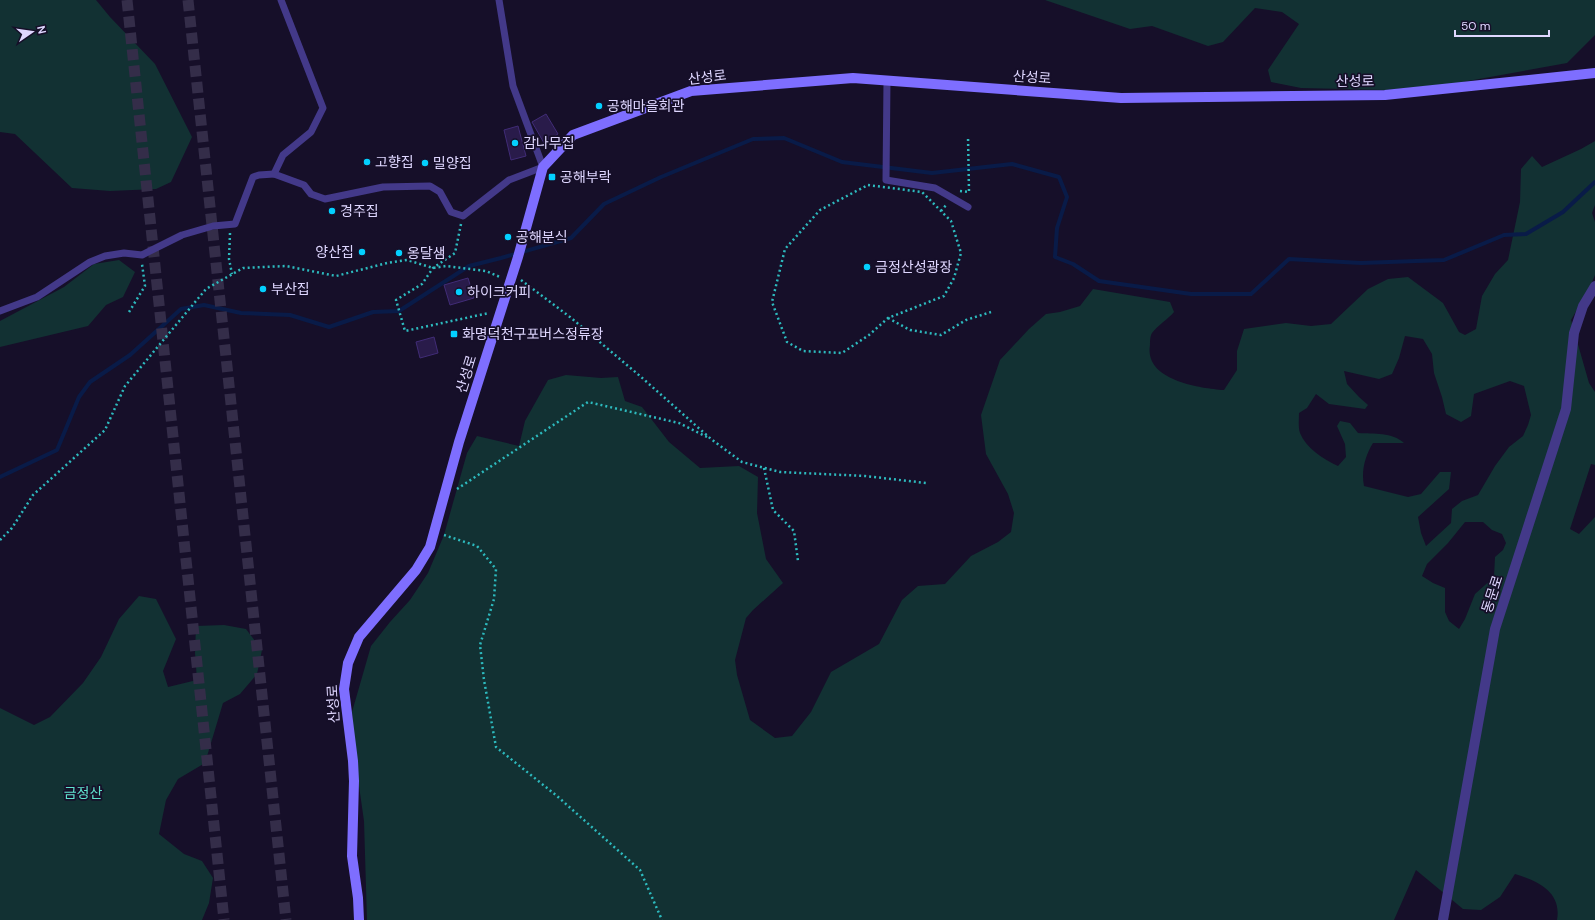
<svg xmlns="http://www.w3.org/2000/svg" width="1595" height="920" font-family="'DM Sans','Noto Sans KR',sans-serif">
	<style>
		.green { fill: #123133; fill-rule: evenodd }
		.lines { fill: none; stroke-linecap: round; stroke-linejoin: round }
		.stream { stroke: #091b48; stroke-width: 4 }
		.building { fill: #291b4a; stroke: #412c77 }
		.trunk-tunnel { stroke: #342d49; stroke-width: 11; stroke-dasharray: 11 5.5; stroke-linecap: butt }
		.path { stroke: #2dbabe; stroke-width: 2.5; stroke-dasharray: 2 3; stroke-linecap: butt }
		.service { stroke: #433989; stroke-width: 7 }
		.tertiary { stroke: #433989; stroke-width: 10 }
		.secondary { stroke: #7e6eff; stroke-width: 10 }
		.poi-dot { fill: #03d0ff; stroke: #160f29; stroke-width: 1.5 }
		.labels { text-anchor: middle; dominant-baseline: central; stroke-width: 3.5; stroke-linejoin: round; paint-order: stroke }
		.street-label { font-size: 14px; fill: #dfd7ff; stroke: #160f29 }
		.poi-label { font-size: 14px; fill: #dfd7ff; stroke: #160f29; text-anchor: start }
		.park-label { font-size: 14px; fill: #5fe3ce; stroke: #160f29 }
	</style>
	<rect width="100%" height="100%" fill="#160f29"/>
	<g class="green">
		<path d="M0 0H96L110 17 155 64 192 137 171 182 156 189 110 191 72 188 15 134 0 132Z"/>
		<path d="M1045 0H1595V35L1567 63 1457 83 1386 90 1301 88 1271 82 1268 70 1299 24 1282 12 1255 8 1223 42 1208 46 1152 26 1130 29Z"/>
		<path d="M1595 141V205L1592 213 1595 222V275L1590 287 1571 320 1589 383 1595 392V465L1591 464 1570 529 1579 534 1595 517V920H1557C1562 892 1538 881 1515 874L1500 897 1481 910 1463 909 1416 870 1394 920H367L364 821 355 758 352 712 371 646 390 622 410 600 428 573 444 535 467 453 477 436 519 446 525 421 548 380 566 375 601 378 618 377 625 401 642 407 669 442 700 468 739 466 758 477 757 513 766 559 783 583 753 610 746 618 735 660 737 675 750 720 775 738 792 736 811 712 831 672 879 644 902 600 918 586 945 584 971 556 998 542 1011 532 1014 513 1008 494 986 454 981 415 1000 360 1029 329 1046 314 1060 312 1080 306 1093 289 1170 302 1174 312C1168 319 1157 326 1152 333 1150 336 1150 342 1150 345 1144 380 1199 388 1224 390L1237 370V351L1244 329 1286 323 1311 326 1331 324 1368 289 1388 279 1408 277 1443 303 1459 332 1465 335 1476 329 1482 296 1495 274 1508 260 1520 202 1521 169 1532 156 1542 167 1581 149ZM1405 336 1423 339 1432 354 1434 373 1442 397 1446 414 1461 422 1471 416 1474 394 1510 381 1524 386 1531 415 1528 425 1523 436 1509 447 1495 466 1478 495 1462 501 1452 509 1451 523 1426 546 1421 533 1418 517 1449 489 1451 472H1440L1421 494 1408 497 1364 486C1361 471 1365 456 1373 443H1404C1392 432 1374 434 1358 433L1350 423 1340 421 1337 426 1345 444 1346 457 1338 466C1323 459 1306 448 1300 433 1298 427 1299 419 1299 413L1307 408 1316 394 1329 404 1365 409 1368 405 1359 397 1347 384 1344 371 1379 379 1392 374 1399 358ZM1465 522H1483L1492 530 1502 534 1506 543 1503 550 1495 557 1494 577 1475 594 1465 619 1459 629 1449 621 1445 612V588L1433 583 1422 576 1427 564 1448 543Z"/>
		<path d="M119 260 135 272 123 297 106 305 88 326 0 347V321L64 287 94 264Z"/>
		<path d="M139 596 156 599 176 639 163 671 168 687 197 680 195 653 196 626 224 625 246 629 262 650 257 674 240 694 223 703 205 763 178 779 166 800 159 834 184 854 202 861 213 878 209 903 202 920H0V708L34 725 50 717 83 683 101 657 119 619Z"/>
	</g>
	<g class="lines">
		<path class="stream" d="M0 477 57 450 79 397 90 382 130 355 181 309 204 305 241 313 290 315 329 327 373 312 399 311 469 266 501 258 571 238 604 204 661 177 753 139 784 138 842 162 932 173 1012 164 1059 177 1067 197 1057 228 1055 257 1073 264 1099 281 1191 294H1251L1289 259 1361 263 1444 260 1504 235 1526 234 1563 212 1595 182"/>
	</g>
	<g class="building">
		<path d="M546 114 558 134 544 143 532 122Z"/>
		<path d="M518 126 526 156 511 160 504 130Z"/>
		<path d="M468 278 474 298 450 305 444 285Z"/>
		<path d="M434 337 438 353 420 358 416 342Z"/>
	</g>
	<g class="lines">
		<g class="trunk-tunnel">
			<path d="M127 0 224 920"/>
			<path d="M188 0 286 920"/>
		</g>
		<g class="path">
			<path d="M868 185 922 192 951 221 961 253 954 278 944 296 888 318 869 335 842 353 803 351 787 342 772 302 785 249 820 210Z"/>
			<path d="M960 191 969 192 968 136"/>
			<path d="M941 211 947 204"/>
			<path d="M461 224 455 253 433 268 422 284 396 300 405 331 489 313"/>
			<path d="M230 233 229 259 232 274"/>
			<path d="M521 280 570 317 640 376 711 439 742 462 780 472 865 476 926 483"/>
			<path d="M129 312 145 286 142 264"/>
			<path d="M888 318 910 330 941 335 966 320 991 312"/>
			<path d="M764 468 773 510 794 531 798 561"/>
			<path d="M457 489 588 402 679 423 707 437"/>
			<path d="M444 535 477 546 496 569 494 599 480 645 484 680 496 747 557 796 640 870 662 920"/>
			<path d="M0 540 12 528 33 495 105 430 125 386 206 289 243 268 286 266 336 276 387 263 407 260 433 268 446 266 486 271 500 277"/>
		</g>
		<g class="service">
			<path d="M281 0 323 108 311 132 283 155 274 174 304 185 311 194 325 199 383 187 430 186 440 192 451 212 463 216 509 180 543 167 513 86 499 0"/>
			<path d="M887 80 886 180 935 188 968 207"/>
			<path d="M0 311 37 297 90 262 105 256 124 253 142 255 182 235 213 226 235 224 253 177 259 175 274 174"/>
		</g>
		<path class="tertiary" d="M1443 920 1495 629 1566 409 1574 333 1583 306 1595 286"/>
		<path class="secondary" d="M359 920 358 898 352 856 354 781 353 761 344 689 348 663 359 637 416 570 430 547 459 442 518 257 543 167 573 135 691 91 853 78 1121 98 1385 95 1595 73"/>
	</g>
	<g class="poi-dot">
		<circle cx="599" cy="106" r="4"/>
		<circle cx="515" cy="143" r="4"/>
		<circle cx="367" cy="162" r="4"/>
		<circle cx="425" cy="163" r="4"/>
		<rect x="548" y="173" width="8" height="8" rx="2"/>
		<circle cx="332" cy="211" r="4"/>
		<circle cx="508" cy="237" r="4"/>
		<circle cx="362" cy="252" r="4"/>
		<circle cx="399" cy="253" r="4"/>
		<circle cx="867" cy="267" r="4"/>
		<circle cx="263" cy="289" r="4"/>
		<circle cx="459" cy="292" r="4"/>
		<rect x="450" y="330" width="8" height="8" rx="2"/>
	</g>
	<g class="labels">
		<g class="street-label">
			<text transform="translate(707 77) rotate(-7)">산성로</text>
			<text transform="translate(1032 77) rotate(4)">산성로</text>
			<text transform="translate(1355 81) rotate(-1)">산성로</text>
			<text transform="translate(466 374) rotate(-73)">산성로</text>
			<text transform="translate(1492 594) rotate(-72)">동문로</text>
			<text transform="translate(333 704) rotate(-93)">산성로</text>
		</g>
		<g class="poi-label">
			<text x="607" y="106">공해마을회관</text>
			<text x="523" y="143">감나무집</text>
			<text x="375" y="162">고향집</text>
			<text x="433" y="163">밀양집</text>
			<text x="560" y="177">공해부락</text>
			<text x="340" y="211">경주집</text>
			<text x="516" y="237">공해분식</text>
			<text x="354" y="252" text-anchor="end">양산집</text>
			<text x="407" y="253">옹달샘</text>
			<text x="875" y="267">금정산성광장</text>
			<text x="271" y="289">부산집</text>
			<text x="467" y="292">하이크커피</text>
			<text x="462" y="334">화명덕천구포버스정류장</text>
		</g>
		<g class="park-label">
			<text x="83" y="793">금정산</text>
		</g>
	</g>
	<g transform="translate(32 32) rotate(77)" stroke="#160f29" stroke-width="3" paint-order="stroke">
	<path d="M0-3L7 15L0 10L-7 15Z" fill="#dfd7ff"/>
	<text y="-6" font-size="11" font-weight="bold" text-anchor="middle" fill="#dfd7ff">N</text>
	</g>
	<path d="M1455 30v6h94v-6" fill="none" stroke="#dfd7ff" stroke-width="2"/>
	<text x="1461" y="30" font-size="12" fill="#dfd7ff" stroke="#160f29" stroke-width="3" paint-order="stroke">50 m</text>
</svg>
